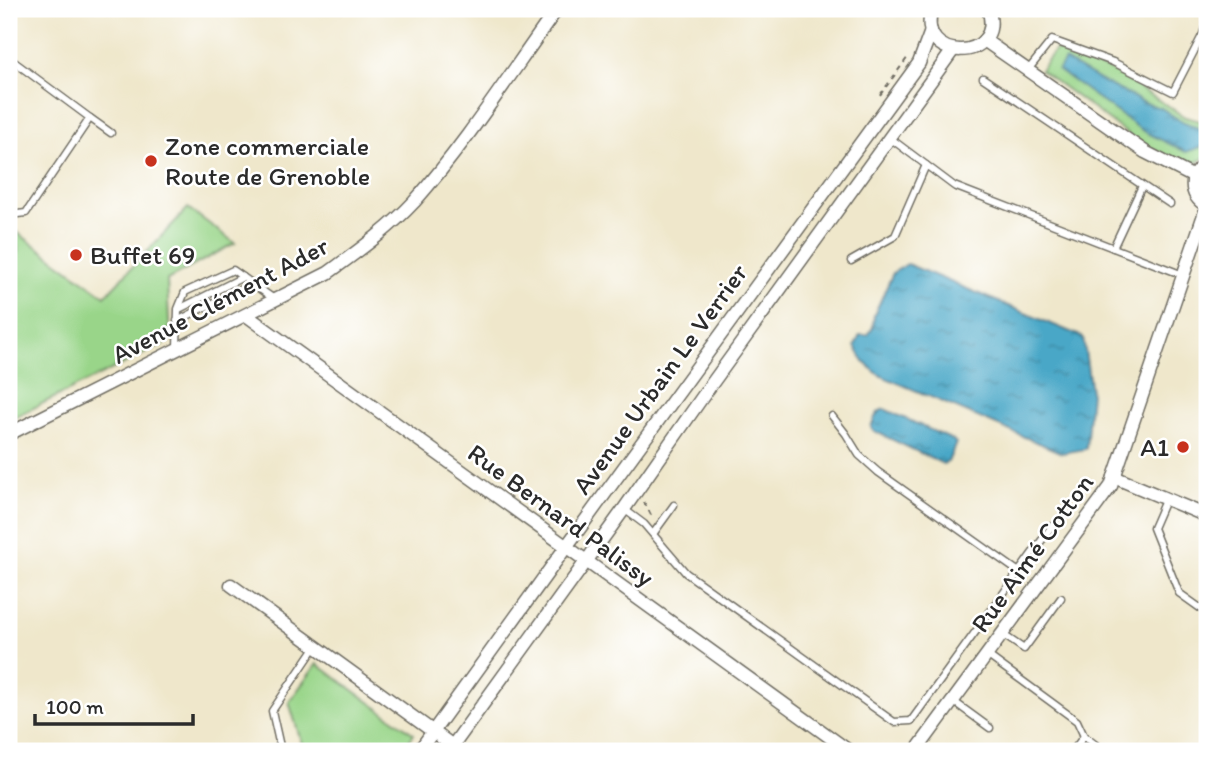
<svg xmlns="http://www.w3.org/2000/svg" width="1216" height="760" font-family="Itim,sans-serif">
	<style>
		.green { fill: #99d589; stroke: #62805a; stroke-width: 2 }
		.water { fill: url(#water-ripples); stroke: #3a6979; stroke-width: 2 }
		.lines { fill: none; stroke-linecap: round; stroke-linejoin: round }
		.service-casing { stroke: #706d63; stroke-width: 9 }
		.minor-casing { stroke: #706d63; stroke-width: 15 }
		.path { stroke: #706d63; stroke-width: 2; stroke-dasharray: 5 5; stroke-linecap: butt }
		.service { stroke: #fff; stroke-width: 6 }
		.minor { stroke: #fff; stroke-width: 12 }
		.poi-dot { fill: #c8321e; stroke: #fff; stroke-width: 2.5 }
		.labels { text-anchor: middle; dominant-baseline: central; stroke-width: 5; stroke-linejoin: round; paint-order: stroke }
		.poi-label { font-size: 26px; fill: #2b2b2b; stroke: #fff; text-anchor: start }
		.street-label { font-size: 26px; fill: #2b2b2b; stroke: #fff }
	</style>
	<defs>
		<pattern id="water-ripples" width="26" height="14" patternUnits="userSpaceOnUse" patternTransform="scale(1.75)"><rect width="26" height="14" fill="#48a7c7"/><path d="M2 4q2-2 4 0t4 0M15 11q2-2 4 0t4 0" fill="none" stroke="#3c88a2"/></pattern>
	</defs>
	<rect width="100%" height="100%" fill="#fff"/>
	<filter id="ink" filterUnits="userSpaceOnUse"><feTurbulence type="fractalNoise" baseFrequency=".0143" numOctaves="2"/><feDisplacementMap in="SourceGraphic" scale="14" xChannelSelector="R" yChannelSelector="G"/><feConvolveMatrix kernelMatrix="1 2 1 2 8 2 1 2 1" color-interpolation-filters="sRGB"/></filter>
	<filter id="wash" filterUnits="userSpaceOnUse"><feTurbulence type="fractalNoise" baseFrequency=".00686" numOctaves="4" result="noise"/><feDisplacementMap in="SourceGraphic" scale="28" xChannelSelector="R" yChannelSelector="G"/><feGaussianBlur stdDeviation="1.57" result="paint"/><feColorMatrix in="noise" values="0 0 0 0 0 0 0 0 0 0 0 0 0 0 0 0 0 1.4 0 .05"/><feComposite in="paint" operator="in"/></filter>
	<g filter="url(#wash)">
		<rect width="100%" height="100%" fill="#efe7cb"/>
		<g class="green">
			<path d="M1056 49 1113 71 1185 117 1207 123V157L1195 163 1181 164 1137 141 1040 70Z"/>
			<path d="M188 208 235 243 167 280 170 341 9 420V264L18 251 15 231 105 296Z"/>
			<path d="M317 664 414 734 402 751H304L289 702Z"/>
		</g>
		<g class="water">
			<path d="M1065 60 1101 81 1145 103 1161 108 1184 123 1207 131V145L1186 152 1143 131 1058 70Z"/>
			<path d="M907 264 1083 337 1091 392 1086 449 1062 453 879 375 864 362 855 346 860 335H868L873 327 874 315 893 273Z"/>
			<path d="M884 409 953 440 956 443 948 462 943 464 874 431 871 427C874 419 876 412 884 409Z"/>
		</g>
	</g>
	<g filter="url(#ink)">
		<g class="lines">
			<g class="service-casing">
				<g id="service">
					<path d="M9 58 90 118 26 213 9 215"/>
					<path d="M1028 70 1052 40 1113 62 1173 92 1203 34 1207 22"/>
					<path d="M983 78 1170 204"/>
					<path d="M90 118 111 133"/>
					<path d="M890 138 954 186 1183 275"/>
					<path d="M1113 248 1142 186"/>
					<path d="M851 261 895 236 926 165"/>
					<path d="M179 309 243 277"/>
					<path d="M177 321 252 284"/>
					<path d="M177 348 178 309 185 292 233 270 274 299"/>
					<path d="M832 416 846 434 859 455 878 472 1019 572"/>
					<path d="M1166 498 1153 528 1179 593 1207 613"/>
					<path d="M624 509 644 524 686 573 894 722 911 721 1052 526"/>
					<path d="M653 534 674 505"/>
					<path d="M1002 634 1024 649 1061 598"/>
					<path d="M987 655 1077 721 1084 736 1104 751"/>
					<path d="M953 701 990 728"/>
					<path d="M281 751 272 711 316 646"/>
					<path d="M1073 751 1084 736"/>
				</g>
			</g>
			<g class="minor-casing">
				<g id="minor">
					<path d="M932 9C914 64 1007 63 988 9"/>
					<path d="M984 40 1145 152 1194 177"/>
					<path d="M1207 163C1188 174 1188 195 1207 206"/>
					<path d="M246 315 849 751"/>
					<path d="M9 434 328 273C358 251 389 229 414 202 467 142 510 74 557 9"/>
					<path d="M1114 477 1207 516"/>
					<path d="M231 585 453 746"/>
					<path d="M419 751 566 547 919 63 931 31"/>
					<path d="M449 751 624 509 708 389 953 50"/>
					<path d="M916 751 1111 486 1207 206"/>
				</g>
			</g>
			<g class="path">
				<path d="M880 95 908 57"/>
				<path d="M644 502 651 515 654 518"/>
			</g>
			<use href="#service" class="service"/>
			<use href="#minor" class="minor"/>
		</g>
	</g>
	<g class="poi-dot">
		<circle cx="151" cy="161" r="7"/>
		<circle cx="76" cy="255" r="7"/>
		<circle cx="1183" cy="447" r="7"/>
	</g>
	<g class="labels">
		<g class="poi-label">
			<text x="165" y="146">Zone commerciale<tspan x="165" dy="30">Route de Grenoble</tspan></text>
			<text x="90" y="255">Buffet 69</text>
			<text x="1169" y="447" text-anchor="end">A1</text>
		</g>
		<g class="street-label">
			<text transform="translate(220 300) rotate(-28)">Avenue Clément Ader</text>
			<text transform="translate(660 379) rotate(-54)">Avenue Urbain Le Verrier</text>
			<text transform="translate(561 515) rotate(36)">Rue Bernard Palissy</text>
			<text transform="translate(1032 553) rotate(-54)">Rue Aimé Cotton</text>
		</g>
	</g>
	<rect width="1216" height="760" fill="none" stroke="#fff" stroke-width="35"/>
	<path d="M35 714v10h158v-10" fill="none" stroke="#2b2b2b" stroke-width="3.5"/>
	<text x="46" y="714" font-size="21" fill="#2b2b2b" stroke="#ffffff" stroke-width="5" paint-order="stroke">100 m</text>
</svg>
